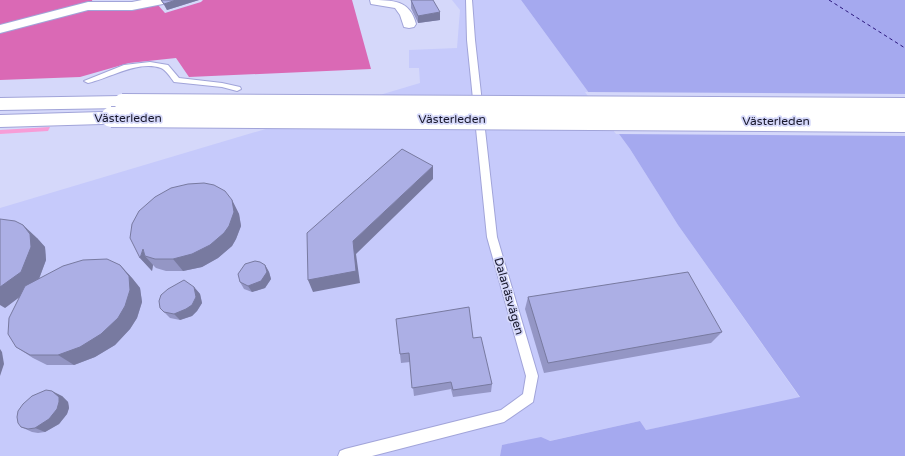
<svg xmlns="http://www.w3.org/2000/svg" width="905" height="456" font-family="'Varela Round',sans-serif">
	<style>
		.built { fill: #c6cafb }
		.green { fill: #f79dd7 }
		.forest { fill: #da69b5 }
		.water { fill: #a5a9ef }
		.pier { fill: #d5d8fa }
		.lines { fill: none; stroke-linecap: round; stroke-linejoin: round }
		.ferry { stroke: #2c197e; stroke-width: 1; stroke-dasharray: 3.5 3; stroke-linecap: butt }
		.service-casing { stroke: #a1a4d9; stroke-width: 2 }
		.minor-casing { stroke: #a1a4d9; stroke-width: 2 }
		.trunk-casing { stroke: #a1a4d9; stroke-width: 2 }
		.service { fill: #fff; fill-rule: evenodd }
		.minor { fill: #fff; fill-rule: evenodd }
		.trunk { fill: #fff; fill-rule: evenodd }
		.trunk-bridge-far1-casing { stroke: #a1a4d9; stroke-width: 18; stroke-linecap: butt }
		.trunk-bridge-casing { stroke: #a1a4d9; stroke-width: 22; stroke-linecap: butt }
		.trunk-bridge-far1 { stroke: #fff; stroke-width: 16 }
		.trunk-bridge { stroke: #fff; stroke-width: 20 }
		.wall { fill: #9496c5 }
		.shaded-wall { fill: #787aa0 }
		.building { fill: #acafe5; stroke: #787aa0 }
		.labels { text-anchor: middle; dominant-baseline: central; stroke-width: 3.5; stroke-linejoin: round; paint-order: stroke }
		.street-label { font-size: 12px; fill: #19192d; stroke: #d5d8fa }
	</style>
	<rect width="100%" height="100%" fill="#d5d8fa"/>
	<path class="built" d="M452 0H521L630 149 678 225 800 398 646 430 640 421 549 441 502 445 500 456H0V208L420 83 419 68H409V50L457 48 460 10Z"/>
	<path class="green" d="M50 127 48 131 0 134V130Z"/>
	<path class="forest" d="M0 0H92L94 9 158 5 165 13 201 2 203 0H352L371 69 189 77 176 58 129 63 80 77 0 80Z"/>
	<path class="water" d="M521 0H905V456H500L502 445 541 437 550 441 640 421 646 430 800 397 678 225 630 149Z"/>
	<path class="pier" d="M585 92 905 94V136L616 134Z"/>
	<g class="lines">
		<path class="ferry" d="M829 0 905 48"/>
		<g class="service-casing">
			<g id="service">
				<path d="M466 0H472L475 40 497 237 538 376 533 402 504 422 372 456H338L340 451 345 449 501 410 523 394 526 376 487 237 467 40Z"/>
				<path d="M150 62 168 65 179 78 222 83 240 87 241 89 237 91 222 87 174 82C171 78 166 70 161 68 138 60 110 78 88 83L84 81 124 65Z"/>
			</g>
		</g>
		<g class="minor-casing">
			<g id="minor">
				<path d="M142 0H170L168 3 132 10H88L0 33V25L88 2H132Z"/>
				<path d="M370 0C393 0 410 0 416 24L414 27 409 28 404 27 400 15 395 8 371 4Z"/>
			</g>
		</g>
		<g class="trunk-casing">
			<g id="trunk">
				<path d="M122 96 128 98 131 102 128 106 122 108 0 110V98Z"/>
				<path d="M102 112 108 114 111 118 108 122 102 124 0 127V115Z"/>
			</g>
		</g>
		<use href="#service" class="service"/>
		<use href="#minor" class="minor"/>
		<use href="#trunk" class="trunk"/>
		<g class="trunk-bridge-far1-casing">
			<path id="trunk-bridge-far1" d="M122 102 905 106"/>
		</g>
		<g class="trunk-bridge-casing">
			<path id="trunk-bridge" d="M111 117 905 122"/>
		</g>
		<use href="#trunk-bridge-far1" class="trunk-bridge-far1"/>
		<use href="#trunk-bridge" class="trunk-bridge"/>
	</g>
	<g class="wall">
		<path d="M161 0H199L167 10Z"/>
		<path d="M411 0 440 20 418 23 411 8Z"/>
		<path d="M232 200 239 214 241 226 236 239 232 246 218 258 202 267 183 271H166L156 268 153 265 152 271 140 258Z"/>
		<path d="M37 238 45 247 46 260 39 279 120 265 132 278 140 288 142 302 137 318 130 329 115 345 95 357 74 365H47L33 358 16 347 20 296 5 308Z"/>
		<path d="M265 265 269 272 271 279 265 288 252 292 244 289 240 282Z"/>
		<path d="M194 287 200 294 202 303 197 311 192 316 180 320 170 318 160 308Z"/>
		<path d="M528 297 722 332 711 343 544 373 525 309Z"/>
		<path d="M473 338 492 384 491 392 453 397 451 389 414 396 410 362 401 363 400 354Z"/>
		<path d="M62 396 68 402 69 408 67 414 59 424 45 432 38 433 32 432 21 427Z"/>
	</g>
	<g class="shaded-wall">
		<path d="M176 0H199L167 10 164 4Z"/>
		<path d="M440 12V20L418 23V16Z"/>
		<path d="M433 166V179L356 254 360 283 313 292 308 280 353 241Z"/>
		<path d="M232 200 239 214 241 226 236 239 232 246 218 258 202 267 183 271 173 259Z"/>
		<path d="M23 225 37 238 45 247 46 260 37 284 5 308 0 305V287Z"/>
		<path d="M143 249 145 256 153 265 152 271 140 258Z"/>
		<path d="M120 265 132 278 140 288 142 302 137 318 130 329 115 345 95 357 74 365 58 355Z"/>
		<path d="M265 265 269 272 271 279 265 288 252 292 248 286Z"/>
		<path d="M194 287 200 294 202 303 197 311 192 316 180 320 174 314Z"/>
		<path d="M0 349 2 352 4 364 0 376Z"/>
		<path d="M52 391 62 396 68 402 69 408 67 414 59 424 45 432 35 428Z"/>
	</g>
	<g class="building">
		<path d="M161 0H176L164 4Z"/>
		<path d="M411 0H433L440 12 418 16Z"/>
		<path d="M402 149 433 166 353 241 356 271 308 280 307 233Z"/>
		<path d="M204 183 214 185 225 191 232 200 234 212 229 226 224 233 210 245 192 254 173 259H155L145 256 143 249 140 258 130 238 132 224 139 211 155 197 171 188 188 184Z"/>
		<path d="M0 219 15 221 23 225 30 234 31 247 21 272 0 287Z"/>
		<path d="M107 259 120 265 129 276 130 290 125 306 118 318 101 334 80 347 58 355H30L16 347 8 334 9 318 25 286 63 266 83 260Z"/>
		<path d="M255 261 260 262 265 265 267 272 261 281 248 286 240 282 238 274 245 264Z"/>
		<path d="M688 272 722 332 548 363 528 297Z"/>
		<path d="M184 280 194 287 196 297 192 305 186 309 174 314 164 312 160 308 159 301 161 295 168 289Z"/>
		<path d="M469 307 473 338 481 337 492 384 453 390 451 382 412 388 409 353 400 354 396 319Z"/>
		<path d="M46 390 52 391 59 397V402L57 409 49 419 35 428 28 429 21 427 18 423 17 417 18 411 23 404 32 396Z"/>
	</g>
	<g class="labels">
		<g class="street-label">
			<text x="128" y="118">Västerleden</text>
			<text x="452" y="119">Västerleden</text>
			<text x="776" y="121">Västerleden</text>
			<text transform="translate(509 296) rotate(74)">Dalanäsvägen</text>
		</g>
	</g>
</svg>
